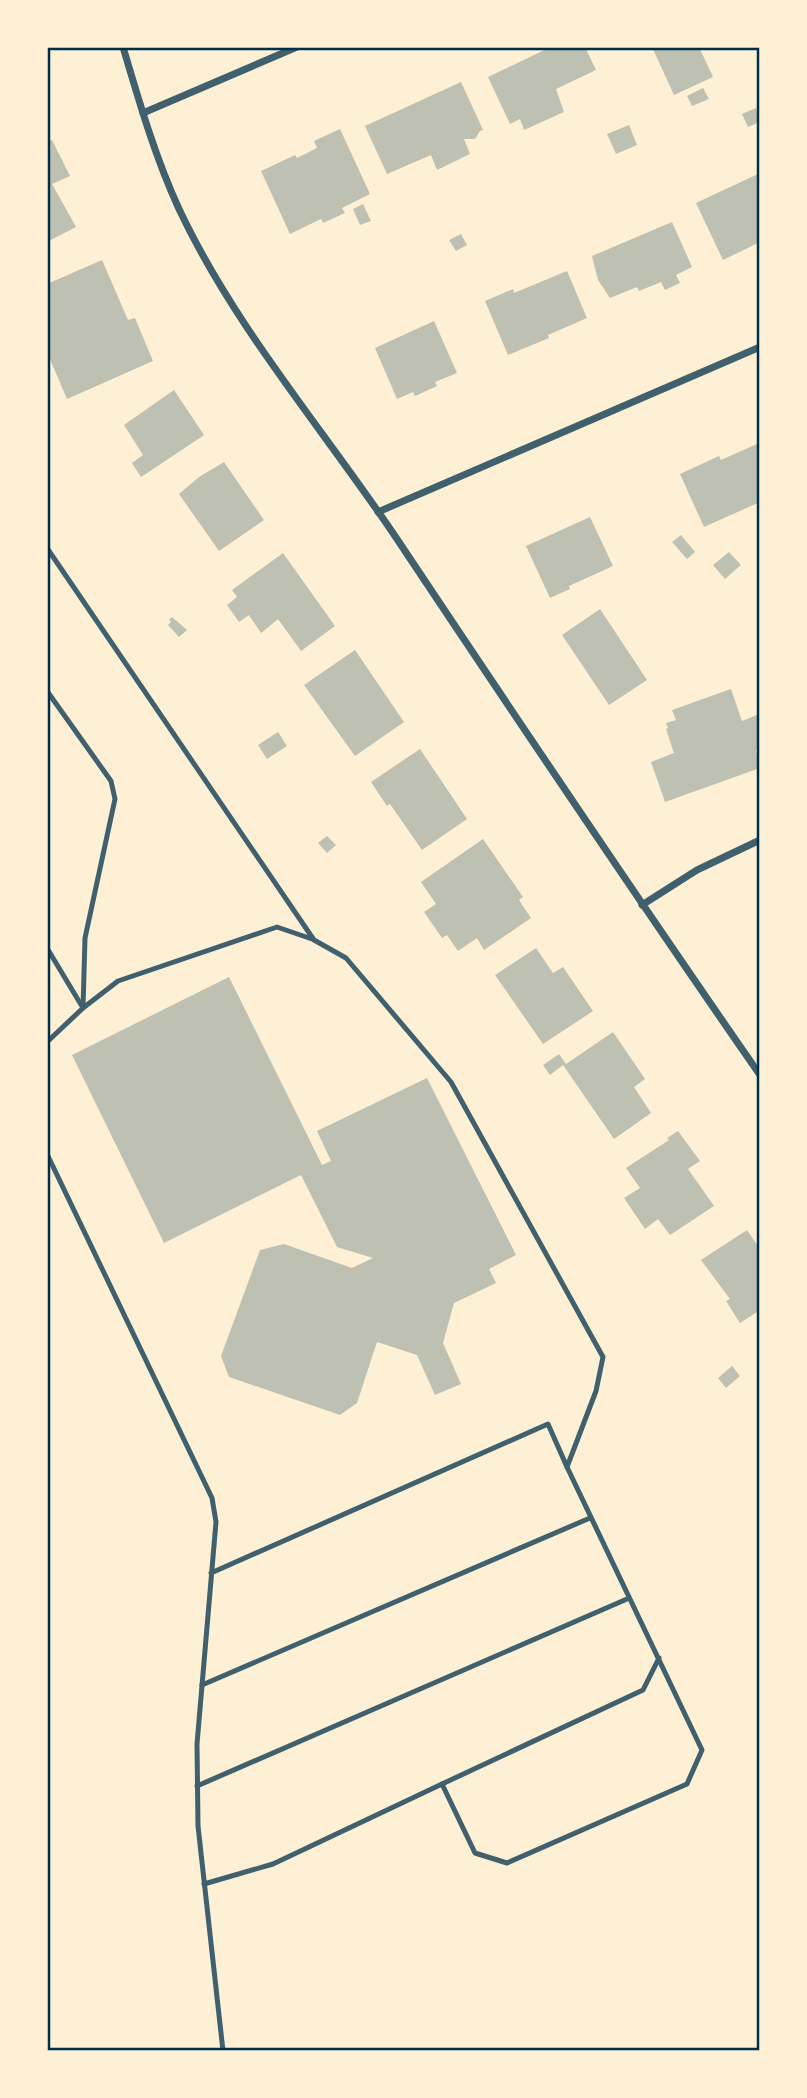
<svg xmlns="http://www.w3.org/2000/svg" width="807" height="2098" font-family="Barlow,sans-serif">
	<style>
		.building { fill: #bec0b2 }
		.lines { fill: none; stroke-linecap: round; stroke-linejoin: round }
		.service { stroke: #3f606c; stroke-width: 5 }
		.minor { stroke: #3f606c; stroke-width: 7 }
		.neatline { fill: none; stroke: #003049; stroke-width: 2.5 }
	</style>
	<rect width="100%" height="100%" fill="#fdf0d5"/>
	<g class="building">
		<path d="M551 47H585L596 70 556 89 564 112 524 130 520 119 510 124 488 77Z"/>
		<path d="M652 47H699L713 77 674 95Z"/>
		<path d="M461 82 483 130 480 131 475 139H464L470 154 437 170 431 155 387 174 365 126Z"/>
		<path d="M703 88 709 99 692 106 687 96Z"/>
		<path d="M756 108 760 122 748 127 742 114Z"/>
		<path d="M629 125 637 145 616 154 607 134Z"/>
		<path d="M340 129 370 194 342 208 345 213 323 223 321 219 290 234 261 171 295 155 297 158 317 148 314 141Z"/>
		<path d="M52 140 70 176 52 184 76 227 47 242V142Z"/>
		<path d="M760 173V242L723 260 696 203Z"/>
		<path d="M363 204 371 221 360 225 353 209Z"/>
		<path d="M672 222 692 267 676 275 680 283 665 290 661 282 639 291 637 287 610 298 598 280 592 256Z"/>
		<path d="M461 234 467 245 456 251 449 240Z"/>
		<path d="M102 260 128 320 135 318 153 361 67 399 47 352V284Z"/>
		<path d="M567 271 587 318 548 335 549 338 508 355 485 301 513 289 514 293Z"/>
		<path d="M434 321 457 373 435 382 437 386 415 396 413 392 397 399 375 348Z"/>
		<path d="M174 390 204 435 141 477 132 463 143 455 124 425Z"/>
		<path d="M757 444 760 449V502L704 527 680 474 719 456 721 460Z"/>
		<path d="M224 462 264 520 219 551 179 494 199 477Z"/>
		<path d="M590 517 613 566 569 586 570 589 550 598 526 546Z"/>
		<path d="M681 535 695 552 687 559 672 542Z"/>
		<path d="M729 552 741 565 725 579 713 565Z"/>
		<path d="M283 553 335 626 301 651 278 619 261 633 249 615 239 622 227 605 237 597 232 590Z"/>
		<path d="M600 609 647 680 609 705 562 635Z"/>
		<path d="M172 617 187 630 179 637 168 625 171 622 169 620Z"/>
		<path d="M355 650 404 722 355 756 304 685Z"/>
		<path d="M731 689 742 721 757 715 760 724V748L756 750 760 768 665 802 651 762 674 753 666 729 668 728 666 723 676 720 672 710Z"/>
		<path d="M278 732 287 746 267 759 258 745Z"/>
		<path d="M420 749 467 819 422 850 390 804 387 806 371 782Z"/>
		<path d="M327 836 336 845 327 853 318 843Z"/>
		<path d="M483 839 523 897 519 900 531 918 484 950 477 938 458 951 447 935 442 938 424 912 436 904 421 882Z"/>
		<path d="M536 948 553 973 563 967 593 1011 543 1044 495 975Z"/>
		<path d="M229 977 322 1165 331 1161 317 1131 427 1078 516 1255 489 1269 496 1283 454 1303 443 1343 461 1384 435 1395 417 1355 377 1342 357 1403 340 1415 229 1377 221 1356 260 1250 284 1244 352 1268 373 1258 337 1247 301 1175 164 1243 72 1055Z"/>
		<path d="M613 1032 645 1079 634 1087 651 1113 614 1139 563 1065 550 1075 543 1065 559 1054 566 1064Z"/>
		<path d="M678 1131 700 1161 688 1169 714 1206 670 1235 658 1219 645 1229 624 1198 640 1188 626 1168 669 1140 667 1138Z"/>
		<path d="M747 1230 760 1249V1310L740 1323 726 1301 730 1299 701 1260Z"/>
		<path d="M732 1366 740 1376 726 1388 718 1378Z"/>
	</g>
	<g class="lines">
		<g class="service">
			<path d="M47 548 314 940 346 958 451 1082 603 1357 596 1391 567 1467 702 1750 687 1784 507 1863 475 1853 442 1784 273 1864 204 1884"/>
			<path d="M47 691 111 781 115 799 85 938 83 1008 47 1042"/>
			<path d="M47 948 83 1008 118 981 277 927 312 939"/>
			<path d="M47 1154 212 1498 216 1522 197 1744 198 1826 223 2051"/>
			<path d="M211 1573 548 1424 567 1467"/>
			<path d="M202 1685 590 1518"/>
			<path d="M442 1784 643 1690 659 1658"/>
			<path d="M197 1786 627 1599"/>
		</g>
		<g class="minor">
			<path d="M123 47C139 101 155 157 179 209 235 328 324 430 397 539 517 719 637 898 760 1075"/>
			<path d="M143 113 297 47"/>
			<path d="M378 512 760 347"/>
			<path d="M642 905 697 870 760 840"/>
		</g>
	</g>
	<rect width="807" height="2098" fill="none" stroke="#fdf0d5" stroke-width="98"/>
	<rect x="49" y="49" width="709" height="2000" class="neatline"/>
</svg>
